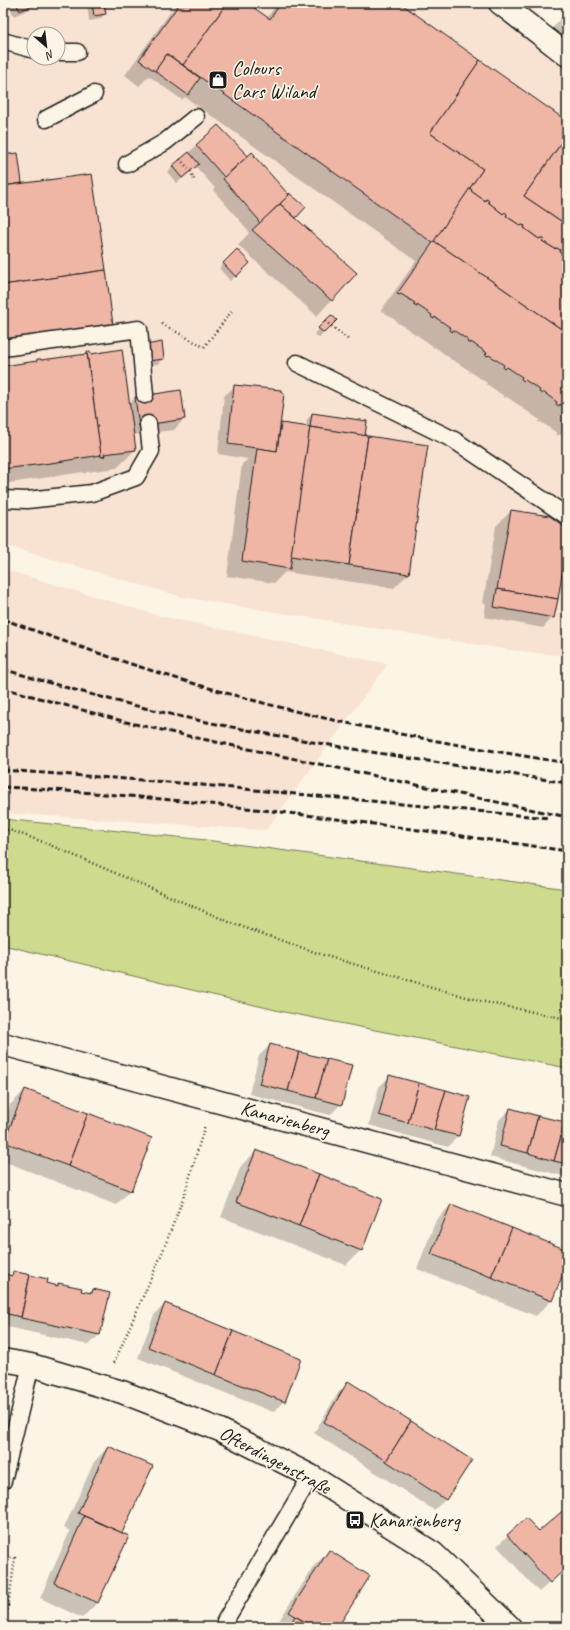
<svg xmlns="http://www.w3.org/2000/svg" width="570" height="1630" font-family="Caveat,sans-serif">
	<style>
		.built { fill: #f8e2d2; fill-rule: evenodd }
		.green { fill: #ceda8e; stroke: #757b55 }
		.shadow { fill: #0003 }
		.building { fill: #efb6a6; stroke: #1c1c1c }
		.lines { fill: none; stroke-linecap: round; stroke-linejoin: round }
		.lane-casing { stroke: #1c1c1c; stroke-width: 19 }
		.street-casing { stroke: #1c1c1c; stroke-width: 25 }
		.path { stroke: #1c1c1c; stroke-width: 2.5; stroke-dasharray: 1 3; stroke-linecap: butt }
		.lane { stroke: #fcf5e5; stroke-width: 16 }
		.street { stroke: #fcf5e5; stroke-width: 22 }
		.rail { stroke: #1c1c1c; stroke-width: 3; stroke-dasharray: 6 3; stroke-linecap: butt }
		.labels { text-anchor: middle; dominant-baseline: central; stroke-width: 3.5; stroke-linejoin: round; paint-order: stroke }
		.poi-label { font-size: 20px; fill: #1c1c1c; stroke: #fcf5e5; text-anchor: start }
		.street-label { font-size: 20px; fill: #1c1c1c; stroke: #fcf5e5 }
	</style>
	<rect width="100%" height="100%" fill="#fcf5e5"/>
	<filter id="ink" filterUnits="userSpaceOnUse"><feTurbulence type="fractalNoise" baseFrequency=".025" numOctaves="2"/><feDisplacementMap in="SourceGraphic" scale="8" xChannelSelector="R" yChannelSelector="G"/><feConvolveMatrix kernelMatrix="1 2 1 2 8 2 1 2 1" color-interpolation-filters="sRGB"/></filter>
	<g filter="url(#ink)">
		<g class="built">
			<path d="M3 3H526L567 43V656L510 650 183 597 3 545ZM34 34H58V58H34Z"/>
			<path d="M3 569 160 616 388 664 266 830 3 813Z"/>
		</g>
		<path class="green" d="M3 819 206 840 567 889V1068L284 1012 3 945Z"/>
		<g class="shadow">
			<path d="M8 3H35L30 9 14 16Z"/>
			<path d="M87 3H103L105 14 100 19 89 21Z"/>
			<path d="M177 3H245L267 18 277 3H398L567 122V439L559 434 558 436 556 434 557 433 541 422 540 423 538 422 540 420 524 409 522 410 523 408 507 397 504 398V396L488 385H486L487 383 471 372 468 373 470 371 453 360H450L451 359 435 347 432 348 433 346 417 335H414L415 334 399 323 398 324 396 323 398 322 382 311 380 312 416 261 185 97 182 100 149 76 139 86 125 75Z"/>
			<path d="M567 10V51L547 35Z"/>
			<path d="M218 126 248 157 252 156 288 195 289 194 304 207 294 219 355 273 317 316 238 245 249 233 247 231 248 230 213 190 215 188 196 167 177 183 167 172Z"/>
			<path d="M236 251 249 263 230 281 219 268Z"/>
			<path d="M331 316 336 320 319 338 314 334Z"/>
			<path d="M146 346 163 358 158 364 143 366Z"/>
			<path d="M88 353 129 404 135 398 181 391 184 419 174 430 133 435 135 450 117 468 87 472 84 474 83 472 3 484V367L35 363 37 360 41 361 86 355Z"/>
			<path d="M235 386 279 426 281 424 306 428 307 419 313 414 364 436 408 574 394 588 285 572 274 583 227 576 242 464 248 459 218 454 224 396Z"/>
			<path d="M511 511 567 530 553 617 543 628 484 617 486 604 483 603 496 526Z"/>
			<path d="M270 1045 341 1104 330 1115 249 1094 259 1056Z"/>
			<path d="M390 1076 469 1098 458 1136 448 1147 369 1125 379 1087Z"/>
			<path d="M25 1090 131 1190 116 1205 3 1161V1124L10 1105Z"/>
			<path d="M510 1109 567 1124V1177L490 1157 499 1120Z"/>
			<path d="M256 1151 361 1250 346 1265 221 1217 241 1166Z"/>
			<path d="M451 1205 567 1251V1261L551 1301 536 1316 417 1269 436 1220Z"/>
			<path d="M13 1272 47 1280 46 1284 56 1286 58 1284 89 1294 93 1290 100 1334 89 1345 3 1326V1274L10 1276Z"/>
			<path d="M165 1304 284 1401 273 1412 138 1358 154 1315Z"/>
			<path d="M348 1383 470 1460 445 1500 434 1510 314 1433 338 1393Z"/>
			<path d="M108 1447 121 1534 127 1536 97 1603 82 1618 40 1598 70 1531 64 1528 94 1462Z"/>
			<path d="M567 1511V1567L539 1592 497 1546 508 1535 539 1533Z"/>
			<path d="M329 1551 337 1627H275L314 1566Z"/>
		</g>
		<g class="building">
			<path d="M16 3H37L20 11Z"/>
			<path d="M92 3H104L106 14 94 16Z"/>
			<path d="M180 3H227L183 65 167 54 155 71 139 60Z"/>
			<path d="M227 3H247L270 19 281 3H400L480 60 430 133 483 169 433 243 183 65Z"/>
			<path d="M167 54 200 78 188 95 155 71Z"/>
			<path d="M480 60 567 121V135L524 196 567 225V257L559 252 560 250 557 248 555 249 542 241 544 239 540 238 539 239 524 228 525 226 522 225 521 226 506 216 507 214 505 212 503 214 488 202 489 201 486 199 485 201 471 191 472 190 470 188 483 169 430 133Z"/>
			<path d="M218 125 248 156 224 177 196 145Z"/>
			<path d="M567 135V225L524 196Z"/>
			<path d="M189 152 199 164 182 178 172 166Z"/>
			<path d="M252 152 255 155 254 156 289 195 260 223 257 220 258 219 223 179Z"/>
			<path d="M18 153 22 183 3 186V155Z"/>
			<path d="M92 174 106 270 3 285V186Z"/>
			<path d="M470 188 472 190 471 191 485 201 486 199 489 201 488 202 503 214 505 212 507 214 506 216 521 226 522 225 525 226 524 228 539 239 540 238 544 239 542 241 555 249 557 248 560 250 559 252 567 257V333L434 241Z"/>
			<path d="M289 193 306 207 296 218 280 204 289 195Z"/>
			<path d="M280 204 357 273 332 301 252 230Z"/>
			<path d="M434 241 567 333V409L560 404 559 406 556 404 557 402 543 392 542 394 539 392 540 390 525 380 524 381 521 379 522 377 507 367 505 369 503 367 504 365 489 355 488 356 485 355 487 353 471 342 470 344 467 342 468 340 453 330 452 332 450 330 451 328 435 317 434 319 431 317 432 315 417 305V307L413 305 415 303 401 294 400 295 397 294Z"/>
			<path d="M237 249 250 263 236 277 223 263Z"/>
			<path d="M106 270 113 325 3 340V285Z"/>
			<path d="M331 315 337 320 324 333 318 328Z"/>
			<path d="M162 342 164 359 148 361 146 345Z"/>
			<path d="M122 349 136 450 104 454 105 456 101 457 87 352H91V354Z"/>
			<path d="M87 354 101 455 51 463 3 469V366L37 361V359H41V360Z"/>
			<path d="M234 385 281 390V392L284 394 277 451 228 444Z"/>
			<path d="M181 390 185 419 139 426 135 397Z"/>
			<path d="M312 413 367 421 365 436 310 427Z"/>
			<path d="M281 423 310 427 290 569 242 561 257 448 277 451Z"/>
			<path d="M310 427 368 436 349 565 291 556Z"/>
			<path d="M368 436 428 445 409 574 349 565Z"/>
			<path d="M511 510 550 516 567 529V543L558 599 497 589Z"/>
			<path d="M497 589 558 599 554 618 494 607Z"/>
			<path d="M270 1044 299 1052 288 1091 259 1084Z"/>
			<path d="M299 1052 327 1059 316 1098 288 1091Z"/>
			<path d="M327 1059 352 1065 342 1105 316 1098Z"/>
			<path d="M389 1075 419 1083 408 1123 379 1115Z"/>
			<path d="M419 1083 446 1090 434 1130 408 1123Z"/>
			<path d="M25 1089 88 1113 68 1166 4 1142Z"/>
			<path d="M446 1090 470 1097 459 1136 434 1130Z"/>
			<path d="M510 1108 538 1116 528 1153 500 1146Z"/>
			<path d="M88 1113 152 1138 131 1191 68 1166Z"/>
			<path d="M538 1116 565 1122 554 1161 528 1153Z"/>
			<path d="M565 1122 567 1123V1164L554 1161Z"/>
			<path d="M256 1150 319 1174 299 1226 236 1202Z"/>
			<path d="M319 1174 382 1199 362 1251 299 1226Z"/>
			<path d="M451 1204 512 1228 491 1277 431 1254Z"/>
			<path d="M512 1228 567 1250V1264L552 1301 491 1277Z"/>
			<path d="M13 1271 30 1275 21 1317 3 1313V1273L12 1276Z"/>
			<path d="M30 1275 48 1279 47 1283 58 1286V1283L82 1288 81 1291 92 1293 93 1289 110 1293 100 1335 21 1318Z"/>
			<path d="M165 1303 233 1331 216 1375 148 1347Z"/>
			<path d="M233 1331 301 1359 285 1402 216 1375Z"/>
			<path d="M348 1381 411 1421 386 1461 324 1422Z"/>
			<path d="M411 1421 472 1460 446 1500 386 1461Z"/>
			<path d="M108 1446 153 1466 122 1533 78 1513Z"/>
			<path d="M566 1508 567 1510V1567L550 1583 507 1535 526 1518 539 1531Z"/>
			<path d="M84 1516 129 1536 98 1603 54 1583Z"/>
			<path d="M329 1550 370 1576 338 1627H313L289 1612Z"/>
			<path d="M295 1616 313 1627H289Z"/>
		</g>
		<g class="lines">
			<g class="lane-casing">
				<g id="lane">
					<path d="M3 41 34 50"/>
					<path d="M58 52H77"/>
					<path d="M46 119 94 94"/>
					<path d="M127 164 165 142 196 117"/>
					<path d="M3 348 139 329 145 395"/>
					<path d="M297 363 454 440 567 516"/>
					<path d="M3 499 27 500 92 493 136 477 151 451 148 424"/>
					<path d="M3 1481 31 1365"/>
					<path d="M225 1621 311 1476"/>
				</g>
			</g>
			<g class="street-casing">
				<g id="street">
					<path d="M500 3 567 55"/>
					<path d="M3 1044 567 1195"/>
					<path d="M3 1360 31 1365 122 1392 220 1430 311 1476 433 1553 510 1627"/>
				</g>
			</g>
			<g class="path">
				<path d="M180 159 191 172 195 182"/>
				<path d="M325 321 350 341"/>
				<path d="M162 324 204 347 232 311"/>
				<path d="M3 829 13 831 43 842 234 924 326 956 480 1001 567 1019"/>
				<path d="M114 1363 163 1251 185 1193 205 1125"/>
				<path d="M3 1555 15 1558 5 1627"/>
			</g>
			<use href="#lane" class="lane"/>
			<use href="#street" class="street"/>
			<g class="rail">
				<path d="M3 619C110 659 218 694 329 719 408 737 487 750 567 763"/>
				<path d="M3 669C65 688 129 705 192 719 317 745 442 763 567 783"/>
				<path d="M3 688 126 722 188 736 567 817"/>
				<path d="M3 770 181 783 549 818"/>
				<path d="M3 787C191 797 380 824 567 851"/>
			</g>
		</g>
	</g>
	<defs>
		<g id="shop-square" transform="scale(1)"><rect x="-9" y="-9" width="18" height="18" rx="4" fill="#1c1c1c" stroke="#fcf5e5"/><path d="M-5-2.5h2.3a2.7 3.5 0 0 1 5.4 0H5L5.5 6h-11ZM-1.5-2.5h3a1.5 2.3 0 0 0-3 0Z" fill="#fff"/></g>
		<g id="bus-square" transform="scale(1)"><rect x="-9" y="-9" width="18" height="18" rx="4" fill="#1c1c1c" stroke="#fcf5e5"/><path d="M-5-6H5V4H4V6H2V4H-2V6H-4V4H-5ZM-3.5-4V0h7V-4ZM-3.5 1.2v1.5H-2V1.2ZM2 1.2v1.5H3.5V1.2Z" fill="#fff"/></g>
	</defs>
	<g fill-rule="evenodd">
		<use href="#shop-square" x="218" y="80"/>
		<use href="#bus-square" x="355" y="1520"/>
	</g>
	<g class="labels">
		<g class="poi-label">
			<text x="232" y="68">Colours<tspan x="232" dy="23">Cars Wiland</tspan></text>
			<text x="369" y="1520">Kanarienberg</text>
		</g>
		<g class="street-label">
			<text transform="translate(285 1119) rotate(15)">Kanarienberg</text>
			<text transform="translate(275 1460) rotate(28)">Ofterdingenstraße</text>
		</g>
	</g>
	<rect width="570" height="1630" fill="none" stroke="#fcf5e5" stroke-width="16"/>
	<rect x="8" y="8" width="554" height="1614" fill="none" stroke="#1c1c1c" stroke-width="1.5" filter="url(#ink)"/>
	<g transform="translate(46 46) rotate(152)"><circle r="19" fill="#fcf5e5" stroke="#a29e95"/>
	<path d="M0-3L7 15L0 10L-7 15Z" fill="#1c1c1c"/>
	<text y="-6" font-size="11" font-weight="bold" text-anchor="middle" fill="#1c1c1c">N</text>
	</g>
</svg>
